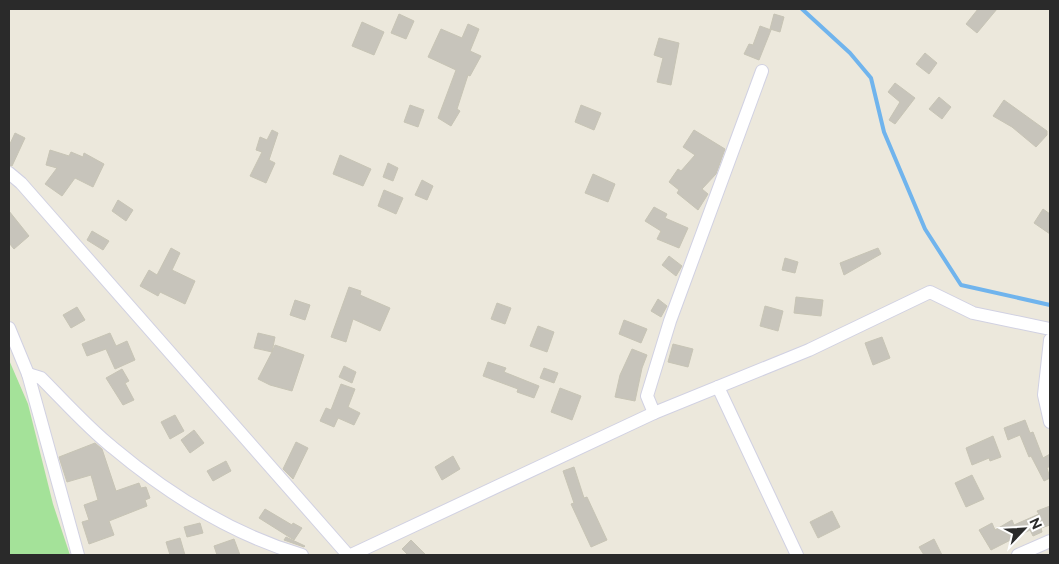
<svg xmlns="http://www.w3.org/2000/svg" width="1059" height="564" font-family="Raleway,sans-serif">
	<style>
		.green { fill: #a4e299 }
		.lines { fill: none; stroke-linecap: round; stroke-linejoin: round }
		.stream { stroke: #70b4ed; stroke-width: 4 }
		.building { fill: #c7c4bb; stroke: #c7c4b5 }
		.minor-casing { stroke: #d1d1e2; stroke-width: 14 }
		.minor { stroke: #fff; stroke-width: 12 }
	</style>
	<rect width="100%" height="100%" fill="#ece8dc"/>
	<path class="green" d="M9 360 28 404 53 504 70 555H9Z"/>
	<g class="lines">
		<path class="stream" d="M802 9 850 53 871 78 884 132 925 229 961 285 1050 305"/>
	</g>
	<g class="building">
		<path d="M978 9H997L977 33 966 24Z"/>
		<path d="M399 14 414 21 406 39 391 33Z"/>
		<path d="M774 14 784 17 780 32 770 29Z"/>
		<path d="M362 22 384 32 374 55 352 46Z"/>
		<path d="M468 24 479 29 470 51 481 56 470 76 468 75 457 109 460 111 451 126 438 118 456 70 428 57 441 29 462 38Z"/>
		<path d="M760 26 771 30 759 60 744 54 749 44 753 45Z"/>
		<path d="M659 38 679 43 671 85 657 82 663 58 654 55Z"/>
		<path d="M925 53 937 63 929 74 916 64Z"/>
		<path d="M895 83 915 98 895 124 889 120 900 102 888 92Z"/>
		<path d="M939 97 951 107 942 119 929 109Z"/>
		<path d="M1004 100 1047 131V135L1036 147 1012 127 993 116Z"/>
		<path d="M410 105 424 110 418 127 404 122Z"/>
		<path d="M581 105 601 113 594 130 575 122Z"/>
		<path d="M272 130 278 133 269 160 275 163 266 183 250 176 262 152 256 150 260 137 267 140Z"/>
		<path d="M694 130 725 149 716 174 702 189 708 194 698 210 677 193 679 190 669 182 678 169 681 171 695 155 683 147Z"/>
		<path d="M15 133 25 138 12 166 9 165V146Z"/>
		<path d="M50 150 69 156 71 152 83 157 84 153 104 164 93 187 75 178 62 196 45 184 57 168 46 165Z"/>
		<path d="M340 155 371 169 363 186 333 174Z"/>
		<path d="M388 163 398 168 393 181 383 177Z"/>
		<path d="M593 174 615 184 608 202 585 193Z"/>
		<path d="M422 180 433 186 427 200 415 195Z"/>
		<path d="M384 190 403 198 396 214 378 206Z"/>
		<path d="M118 200 133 210 126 221 112 211Z"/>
		<path d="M654 207 667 214 665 218 688 228 679 248 657 239 661 231 645 221Z"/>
		<path d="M1043 209 1050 214V234L1034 223Z"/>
		<path d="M9 211 29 236 14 249 9 243Z"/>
		<path d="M92 231 109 241 103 250 87 240Z"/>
		<path d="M171 248 180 253 172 270 195 281 185 304 160 292 158 296 140 286 149 270 157 275Z"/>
		<path d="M878 248 881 254 844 275 840 263Z"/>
		<path d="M669 256 682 266 676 276 662 265Z"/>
		<path d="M785 258 798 262 795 273 782 270Z"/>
		<path d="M349 287 361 291 360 295 390 308 380 331 353 319 346 342 331 337Z"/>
		<path d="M796 297 823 300 821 316 794 313Z"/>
		<path d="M658 299 667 306 661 317 651 311Z"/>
		<path d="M295 300 310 305 305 320 290 315Z"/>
		<path d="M497 303 511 308 505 324 491 319Z"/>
		<path d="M765 306 783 311 778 331 760 326Z"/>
		<path d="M77 307 85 320 71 328 63 315Z"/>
		<path d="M624 320 647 329 641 343 619 334Z"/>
		<path d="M538 326 554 332 547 352 530 346Z"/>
		<path d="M110 333 116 346 127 341 135 360 115 369 106 349 87 356 82 344Z"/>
		<path d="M258 333 275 337 272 352 275 345 304 355 292 391 270 385 258 379 272 352 254 348Z"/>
		<path d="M882 337 890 358 873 365 865 343Z"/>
		<path d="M673 344 693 349 688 367 668 362Z"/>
		<path d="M632 349 647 355 642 368 635 401 615 397 620 375Z"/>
		<path d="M488 362 506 368 504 372 539 386 534 398 517 392 518 389 483 376Z"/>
		<path d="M344 366 356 372 352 383 339 377Z"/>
		<path d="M544 368 558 373 554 383 540 378Z"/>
		<path d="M122 369 129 381 125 383 134 400 123 405 106 378Z"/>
		<path d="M341 384 355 389 348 407 360 413 354 425 338 418 334 427 320 421 326 408 331 410Z"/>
		<path d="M560 388 581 396 572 420 551 412Z"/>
		<path d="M175 415 184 431 170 439 161 422Z"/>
		<path d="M1025 420 1030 433 1033 432 1043 458 1050 454V466L1047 468 1050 478 1044 481 1031 456 1029 457 1020 435 1008 440 1004 428Z"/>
		<path d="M194 430 204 443 190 453 181 440Z"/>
		<path d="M993 436 1001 457 990 461 989 458 972 465 966 448Z"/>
		<path d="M296 442 308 448 293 479 283 469Z"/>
		<path d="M95 443 102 449 116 491 139 483 141 488 146 487 150 498 145 500 147 506 109 521 114 535 89 544 82 522 89 520 84 505 98 500 91 475 67 482 59 457Z"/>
		<path d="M453 456 460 469 442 480 435 467Z"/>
		<path d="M226 461 231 471 213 481 207 471Z"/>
		<path d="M574 467 584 498 587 497 607 540 591 547 571 504 574 503 563 471Z"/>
		<path d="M972 475 984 499 966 507 955 483Z"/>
		<path d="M1050 506V525L1041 528 1042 532 1033 536 1030 530 991 550 979 530 992 523 995 530 1012 520 1014 525 1039 514 1037 511Z"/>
		<path d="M265 509 292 525 293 523 302 528 294 540 259 518Z"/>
		<path d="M832 511 840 527 818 538 810 522Z"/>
		<path d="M200 523 203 533 187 537 184 527Z"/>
		<path d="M286 537 305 546 304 547 284 540Z"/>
		<path d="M180 538 185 555H170L166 542Z"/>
		<path d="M234 539 240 555H217L214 546Z"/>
		<path d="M934 539 942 555H924L919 547Z"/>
		<path d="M411 540 426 555H408L402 549Z"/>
	</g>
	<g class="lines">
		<g class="minor-casing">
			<g id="minor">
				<path d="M9 173 21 183 348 555"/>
				<path d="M9 328 28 374 78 555"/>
				<path d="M1050 340 1044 395 1050 422"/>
				<path d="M28 374 41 378C64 401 87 427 112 447 168 494 231 534 302 555"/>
				<path d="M718 387 797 555"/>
				<path d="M654 413 647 396 670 321 762 71"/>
				<path d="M351 555 654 413 809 350 930 292 973 313 1050 329"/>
				<path d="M1018 555 1050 541"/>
			</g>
		</g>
		<use href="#minor" class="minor"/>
	</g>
	<rect width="1059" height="564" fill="none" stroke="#2a2a2a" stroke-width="20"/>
	<g transform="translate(1024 529) rotate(65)" stroke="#ffffff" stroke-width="4" paint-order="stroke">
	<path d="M0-4L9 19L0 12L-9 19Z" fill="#2a2a2a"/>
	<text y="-8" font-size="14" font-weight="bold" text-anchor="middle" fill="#2a2a2a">N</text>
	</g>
</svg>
